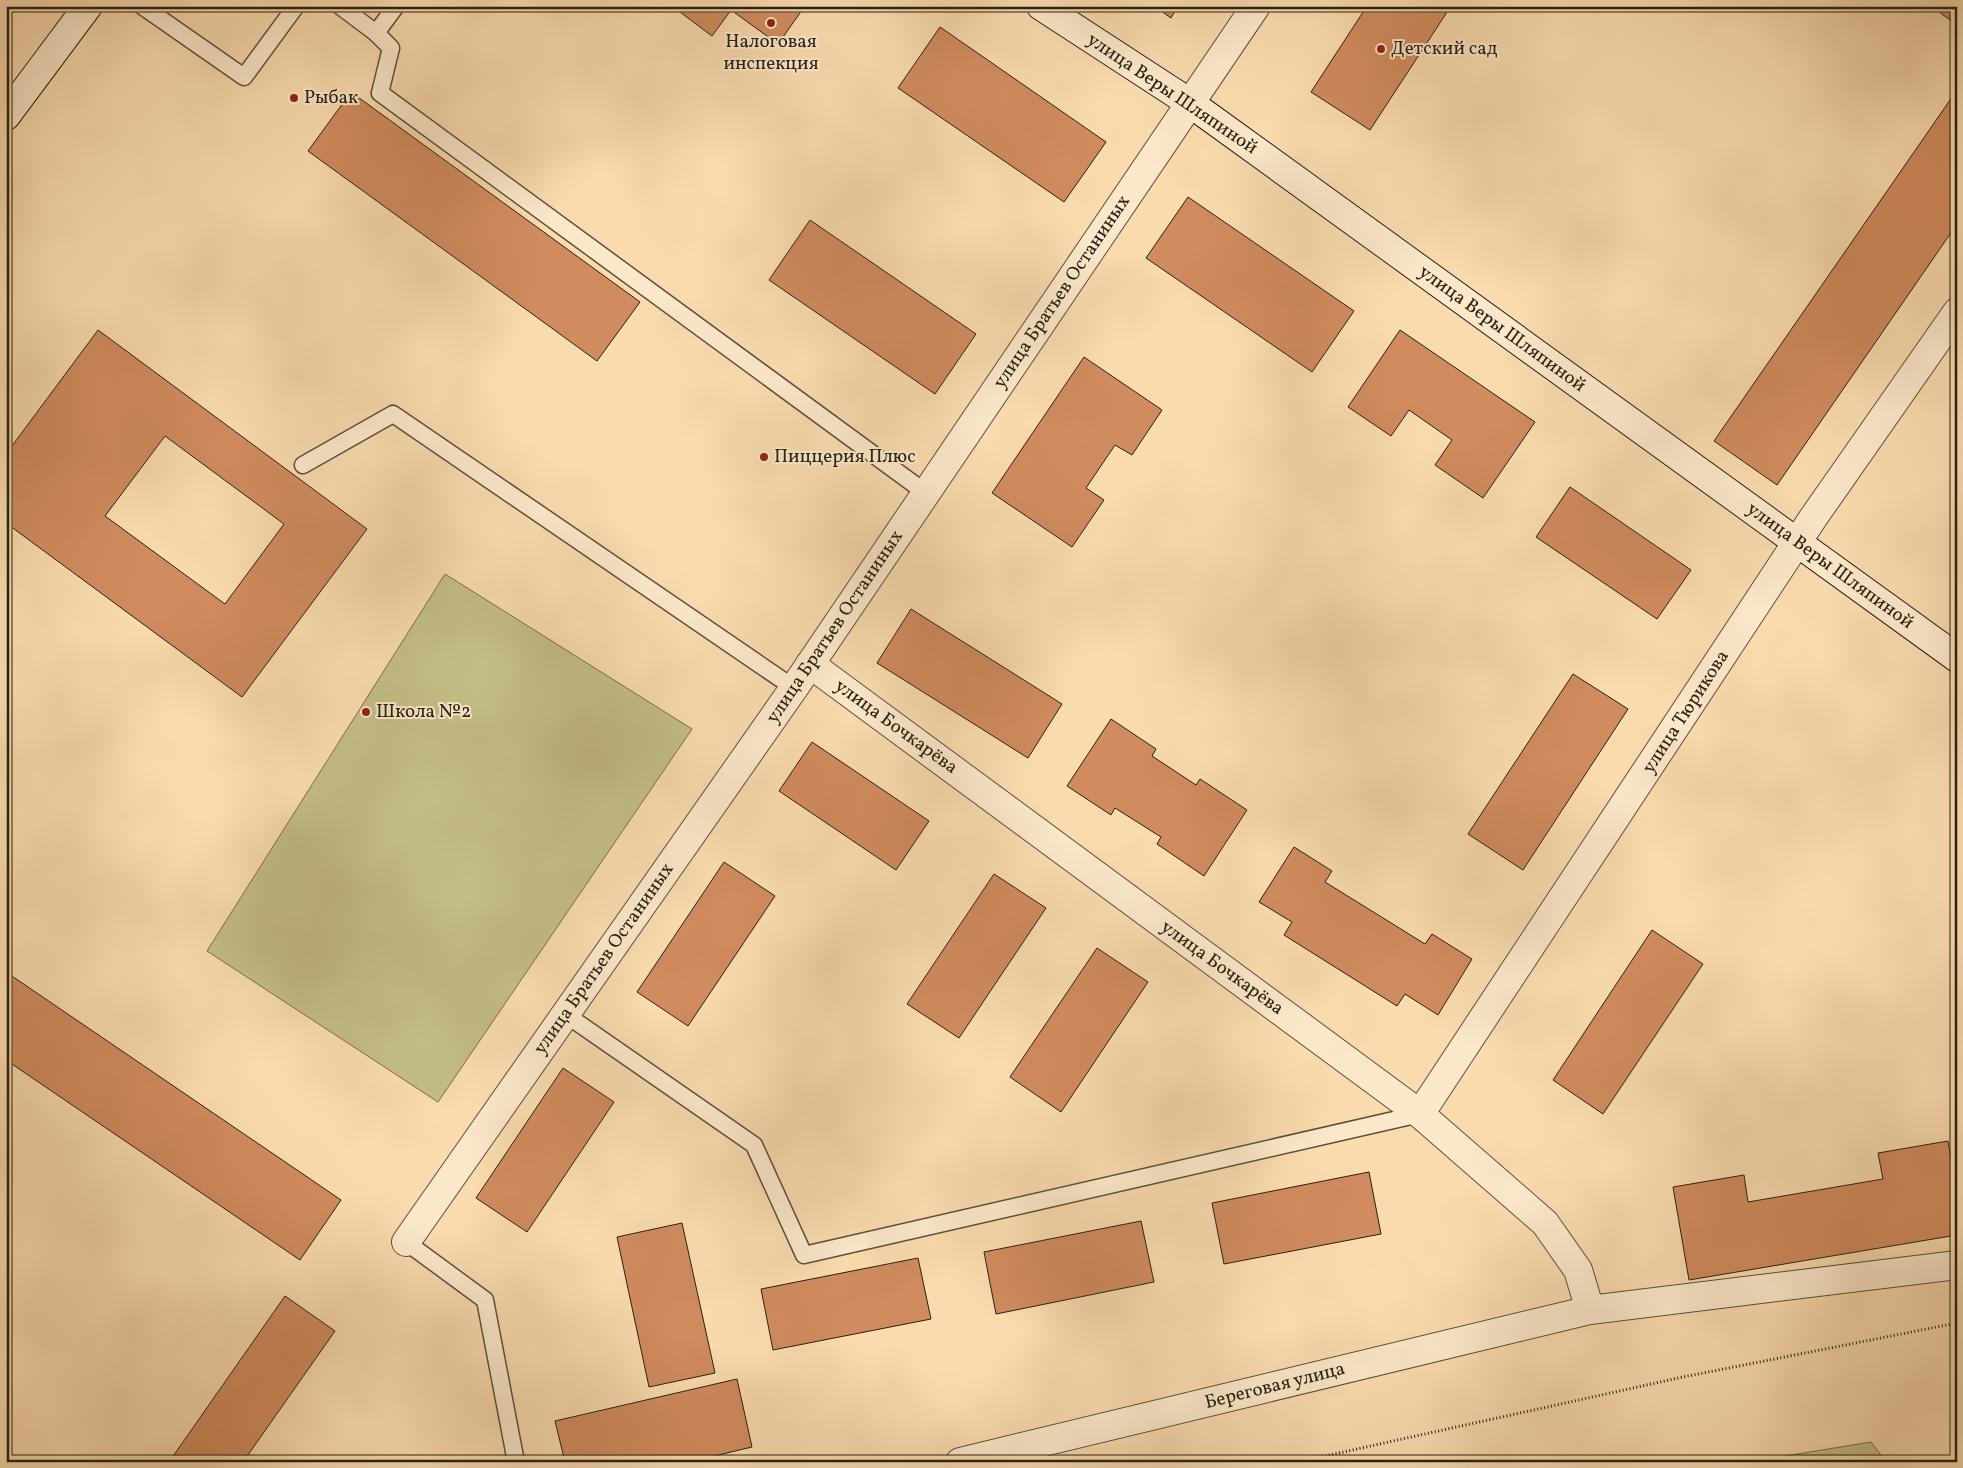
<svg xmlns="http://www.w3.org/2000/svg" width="1963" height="1468" font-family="Vollkorn,serif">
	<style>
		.green { fill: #c4be86; stroke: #766f4e }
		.building { fill: #d08b5e; stroke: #282015; fill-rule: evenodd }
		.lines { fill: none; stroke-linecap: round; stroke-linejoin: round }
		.service-casing { stroke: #5c4f3b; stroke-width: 19 }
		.minor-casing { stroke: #5c4f3b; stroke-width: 30 }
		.secondary-casing { stroke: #282015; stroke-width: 30 }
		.path { stroke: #282015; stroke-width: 3; stroke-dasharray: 1 2.5; stroke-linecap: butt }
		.service { stroke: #fbe8ca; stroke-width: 16 }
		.minor { stroke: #fbe8ca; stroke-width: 28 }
		.secondary { stroke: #fbe8ca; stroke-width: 28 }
		.poi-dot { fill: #8f2418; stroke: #fbe8ca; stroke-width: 2 }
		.labels { text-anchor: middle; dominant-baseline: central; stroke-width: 4; stroke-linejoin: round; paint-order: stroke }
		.poi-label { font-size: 19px; fill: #282015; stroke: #fbe8ca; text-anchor: start }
		.street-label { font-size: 19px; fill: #282015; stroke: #fbe8ca }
	</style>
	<rect width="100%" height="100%" fill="#f9dbae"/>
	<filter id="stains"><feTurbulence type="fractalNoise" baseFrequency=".004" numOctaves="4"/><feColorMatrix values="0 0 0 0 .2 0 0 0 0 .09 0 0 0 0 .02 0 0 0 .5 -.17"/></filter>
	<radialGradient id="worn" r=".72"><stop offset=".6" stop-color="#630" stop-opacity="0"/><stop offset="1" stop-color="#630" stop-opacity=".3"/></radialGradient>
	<g class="green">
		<path d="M445 574 692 729 438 1102 207 951Z"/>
		<path d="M1871 1442 1886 1462H1748Z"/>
	</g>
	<g class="building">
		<path d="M672 6H805L778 44 731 10 712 36Z"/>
		<path d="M1154 6H1178L1171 18Z"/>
		<path d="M1367 6H1451L1370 130 1311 92Z"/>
		<path d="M1931 6H1957V25Z"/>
		<path d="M940 27 1106 142 1064 202 898 88Z"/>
		<path d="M1957 90V224L1777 485 1714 441Z"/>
		<path d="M351 92 640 302 597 361 308 151Z"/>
		<path d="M1188 197 1354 311 1312 372 1146 258Z"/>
		<path d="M810 220 976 334 935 394 769 280Z"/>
		<path d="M98 330 367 529 242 697 6 523V454ZM165 436 284 524 225 604 105 516Z"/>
		<path d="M1400 330 1535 422 1483 498 1435 465 1452 440 1409 410 1391 436 1348 407Z"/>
		<path d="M1084 357 1162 410 1132 455 1115 445 1086 488 1104 500 1072 547 992 493Z"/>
		<path d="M1570 487 1691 570 1657 619 1536 537Z"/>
		<path d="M911 609 1062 704 1028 758 877 663Z"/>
		<path d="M1573 674 1628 709 1523 870 1468 834Z"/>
		<path d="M1111 719 1156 749 1152 756 1196 785 1200 779 1247 810 1204 876 1157 844 1161 837 1115 808 1111 815 1067 786Z"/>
		<path d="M812 742 929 821 896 870 779 791Z"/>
		<path d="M1294 847 1332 871 1325 882 1425 944 1432 934 1472 959 1438 1015 1405 994 1397 1006 1284 935 1292 922 1259 902Z"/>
		<path d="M724 862 775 896 688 1026 637 992Z"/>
		<path d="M994 874 1046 908 959 1038 907 1004Z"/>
		<path d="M1652 930 1703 964 1603 1114 1553 1080Z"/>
		<path d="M1097 948 1148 982 1061 1112 1010 1077Z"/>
		<path d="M6 972 341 1200 300 1260 6 1060Z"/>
		<path d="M563 1068 614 1102 527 1232 476 1198Z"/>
		<path d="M1948 1141 1957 1192V1235L1689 1280 1673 1187 1744 1175 1748 1202 1883 1179 1878 1153Z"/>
		<path d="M1369 1172 1381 1234 1224 1264 1212 1203Z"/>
		<path d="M1141 1221 1154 1282 996 1314 984 1252Z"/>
		<path d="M682 1223 715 1373 649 1387 617 1237Z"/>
		<path d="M918 1258 931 1319 773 1350 761 1289Z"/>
		<path d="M285 1296 335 1331 243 1462H169Z"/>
		<path d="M737 1379 752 1447 689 1462H565L555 1421Z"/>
	</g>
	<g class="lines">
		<g class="service-casing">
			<g id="service">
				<path d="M142 6 244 77 296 6"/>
				<path d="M340 6 376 33 391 48 380 93 926 493"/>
				<path d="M376 33 396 6"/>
				<path d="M303 465 393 414 794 688"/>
				<path d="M565 1014 754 1145 804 1255 1420 1114"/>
				<path d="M406 1242 485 1300 516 1462"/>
			</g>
		</g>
		<g class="minor-casing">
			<g id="minor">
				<path d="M810 664 1420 1114 1545 1223 1578 1270 1590 1310"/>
				<path d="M1420 1114 1813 518 1957 312"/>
				<path d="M406 1242 794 688 1256 6"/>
				<path d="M960 1462 1590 1310 1957 1265"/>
			</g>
		</g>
		<g class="secondary-casing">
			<g id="secondary">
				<path d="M1041 6 1190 103 1957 658"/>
				<path d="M6 116 88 6"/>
			</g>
		</g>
		<path class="path" d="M1298 1462 1683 1377 1957 1323"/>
		<use href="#service" class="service"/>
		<use href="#minor" class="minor"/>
		<use href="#secondary" class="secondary"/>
	</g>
	<g class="poi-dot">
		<circle cx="771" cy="23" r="5"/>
		<circle cx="1381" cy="49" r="5"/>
		<circle cx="294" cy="98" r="5"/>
		<circle cx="764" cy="457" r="5"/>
		<circle cx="366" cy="712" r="5"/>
	</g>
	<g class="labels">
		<g class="poi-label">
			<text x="771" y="42" text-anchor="middle">Налоговая<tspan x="771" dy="22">инспекция</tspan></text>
			<text x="1391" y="49">Детский сад</text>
			<text x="304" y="98">Рыбак</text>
			<text x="774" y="457">Пиццерия Плюс</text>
			<text x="376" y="712">Школа №2</text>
		</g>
		<g class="street-label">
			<text transform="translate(1172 94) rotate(34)">улица Веры Шляпиной</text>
			<text transform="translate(1062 292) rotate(-56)">улица Братьев Останиных</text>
			<text transform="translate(1502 329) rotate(36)">улица Веры Шляпиной</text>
			<text transform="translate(1830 566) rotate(36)">улица Веры Шляпиной</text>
			<text transform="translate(835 627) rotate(-56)">улица Братьев Останиных</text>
			<text transform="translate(1686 712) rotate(-57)">улица Тюрикова</text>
			<text transform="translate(896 727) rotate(36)">улица Бочкарёва</text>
			<text transform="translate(604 959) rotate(-55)">улица Братьев Останиных</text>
			<text transform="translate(1222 968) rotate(36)">улица Бочкарёва</text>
			<text transform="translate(1275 1386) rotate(-14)">Береговая улица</text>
		</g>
	</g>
	<rect width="1963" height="1468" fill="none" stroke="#f9dbae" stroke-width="25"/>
	<rect x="8" y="8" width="1948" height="1453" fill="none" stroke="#282015" stroke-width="2.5"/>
	<rect x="12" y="12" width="1938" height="1443" fill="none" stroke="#282015"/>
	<rect width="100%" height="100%" filter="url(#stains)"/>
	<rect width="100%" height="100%" fill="url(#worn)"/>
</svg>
